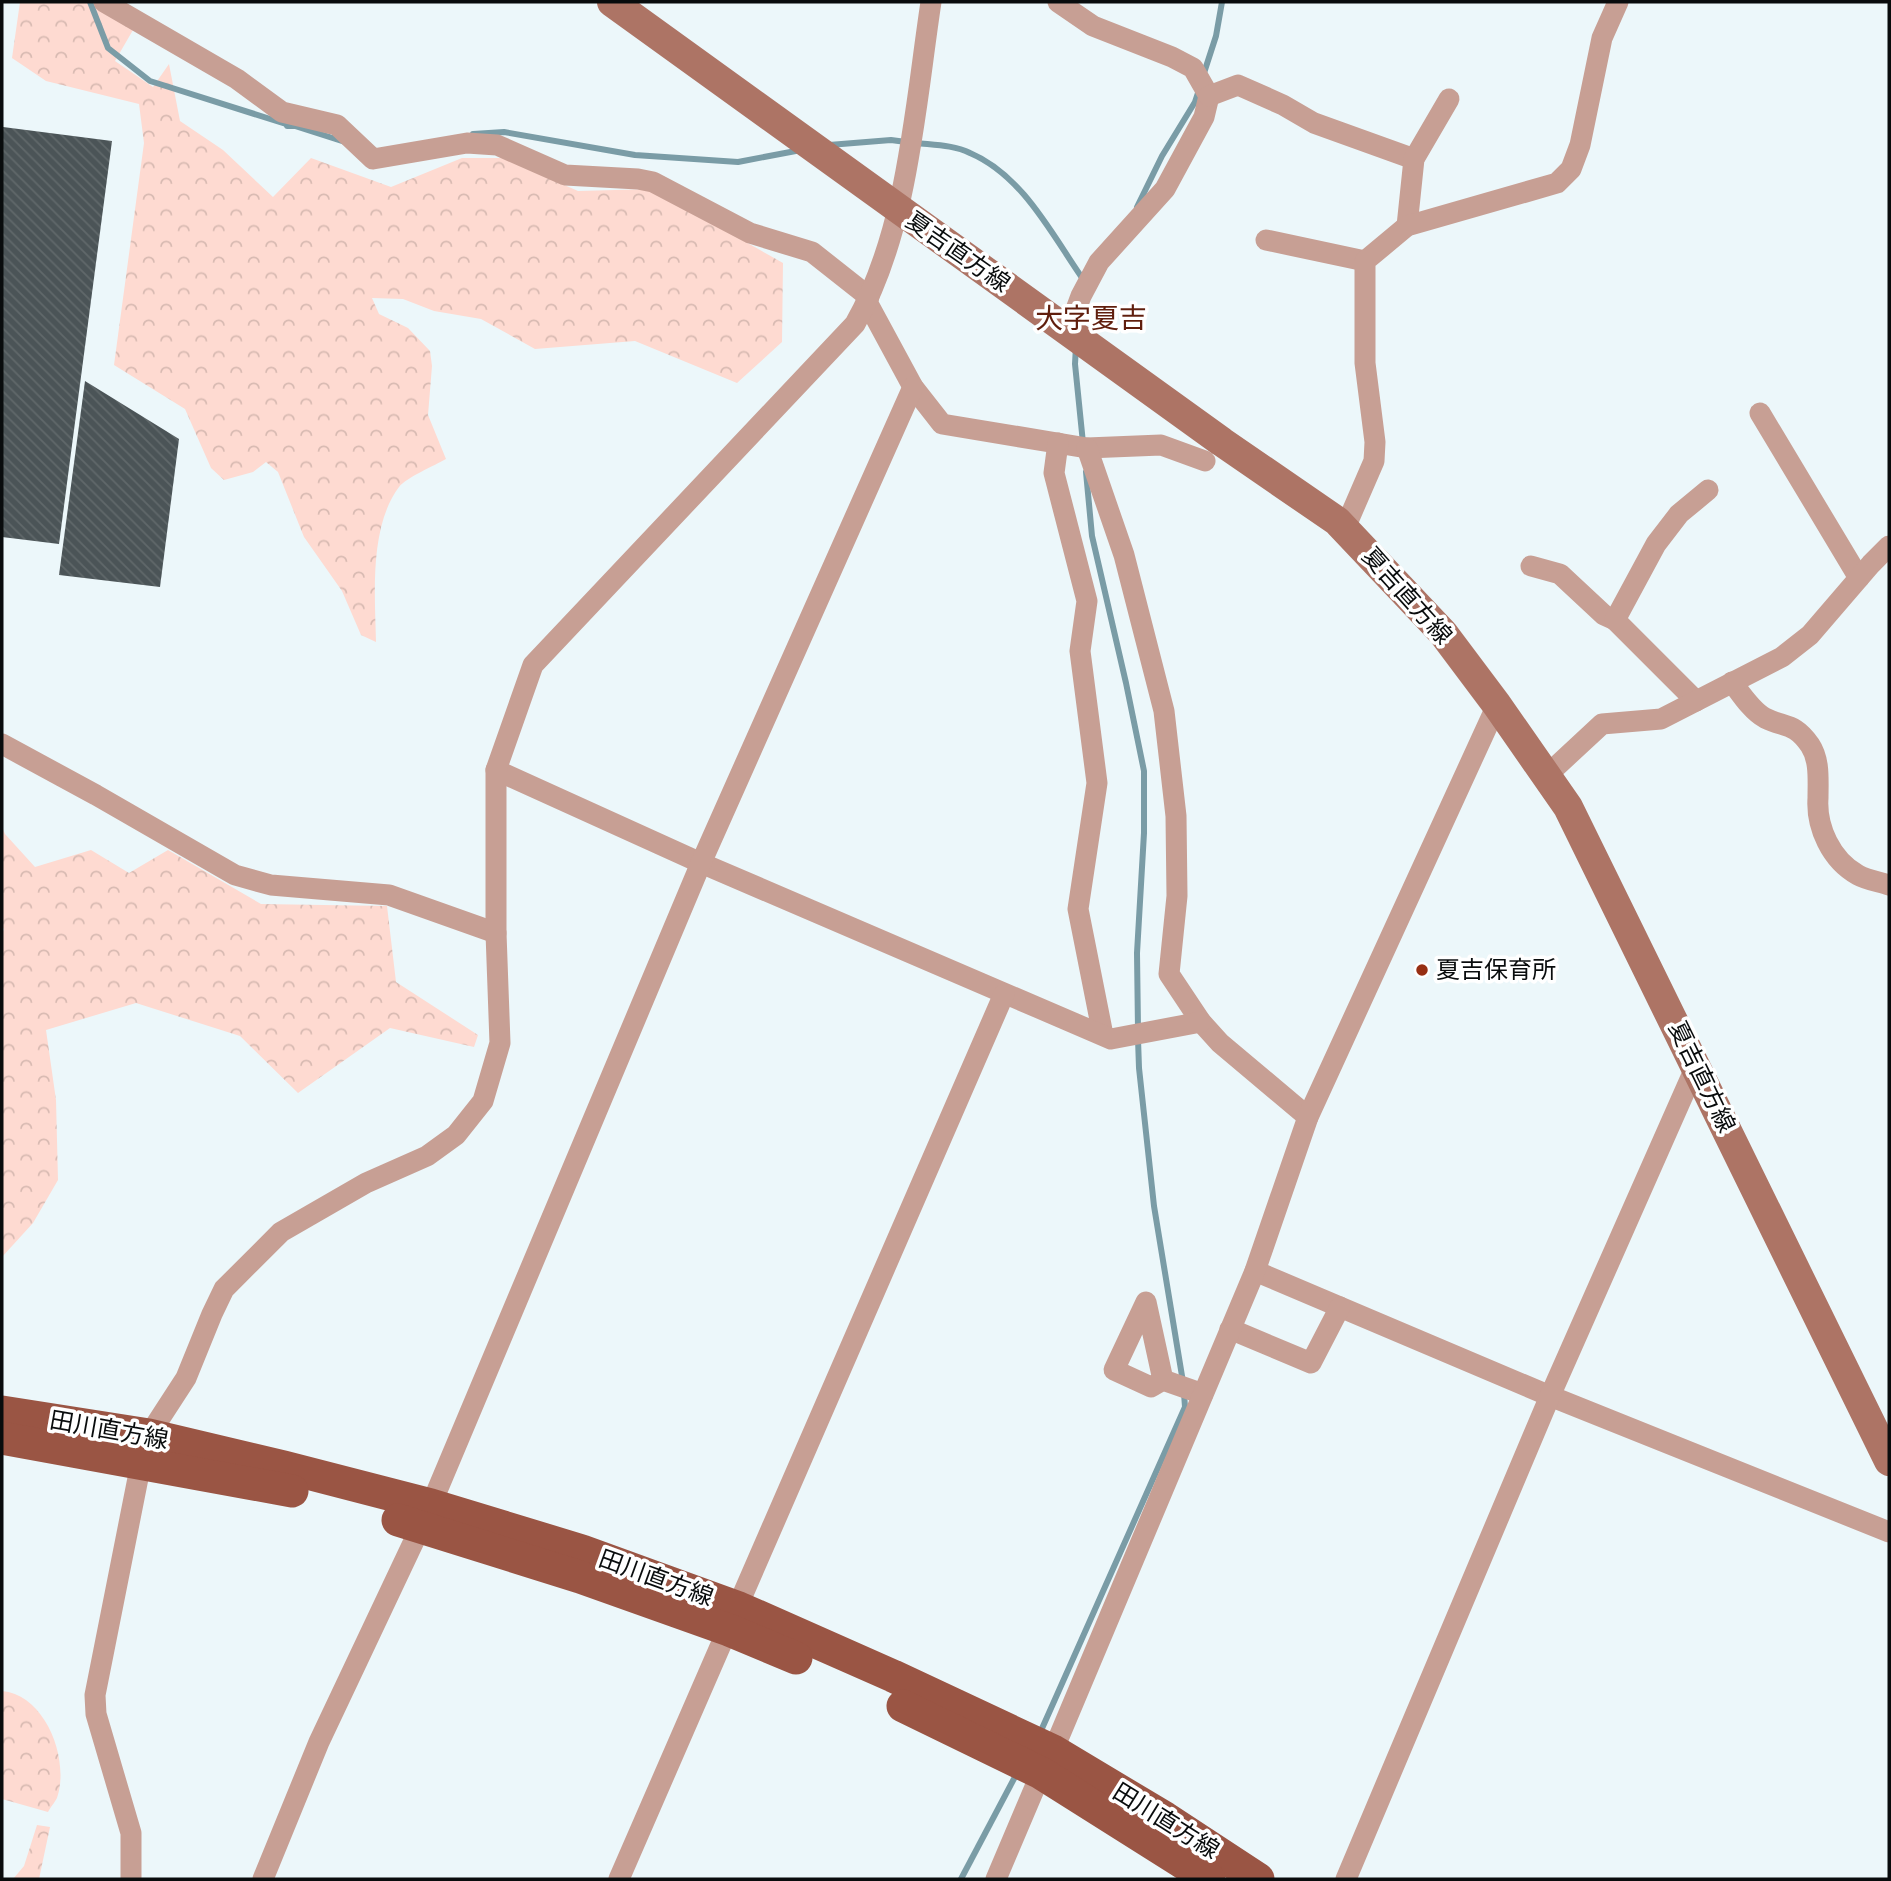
<svg xmlns="http://www.w3.org/2000/svg" width="1891" height="1881" font-family="Roboto,'Noto Sans JP',sans-serif">
	<style>
		.forest { fill: url(#forest-crowns) }
		.lines { fill: none; stroke-linecap: round; stroke-linejoin: round }
		.stream { stroke: #7a9ca6; stroke-width: 6 }
		.building { fill: url(#building-back-hatch) }
		.street { stroke: #c79f94; stroke-width: 21 }
		.secondary { stroke: #ad7465; stroke-width: 30 }
		.primary { stroke: #9a5544; stroke-width: 33 }
		.poi-dot { fill: #972f13; stroke: #fff; stroke-width: 2.5 }
		.labels { text-anchor: middle; dominant-baseline: central; stroke-width: 7; stroke-linejoin: round; paint-order: stroke }
		.street-label { font-size: 24px; fill: #090c0d; stroke: #fff }
		.poi-label { font-size: 24px; fill: #090c0d; stroke: #fff; text-anchor: start }
		.quarter-label { font-size: 28px; fill: #601e0d; stroke: #fff }
	</style>
	<defs>
		<pattern id="forest-crowns" width="20" height="18" patternUnits="userSpaceOnUse" patternTransform="scale(1.75)"><rect width="20" height="18" fill="#fedad1"/><path d="M2 6a3 3 0 1 1 6 0M12 15a3 3 0 1 1 6 0" fill="none" stroke="#d8bab2"/></pattern>
		<pattern id="building-back-hatch" width="6" height="6" patternUnits="userSpaceOnUse" patternTransform="scale(1.75)"><rect width="6" height="6" fill="#4b5457"/><path d="M-1 5l2 2M0 0l6 6M5-1l2 2" fill="none" stroke="#60686a"/></pattern>
	</defs>
	<rect width="100%" height="100%" fill="#ecf7fa"/>
	<g class="forest">
		<path d="M20 2H88L133 30 115 61 153 87 169 64 180 121 223 150 273 197 311 158 391 187 462 158H503L578 191 652 189 783 263 782 342 737 383 635 341 535 349 481 319 434 311 403 299 372 298 379 314 408 328 430 351 432 366 428 415 446 459C434 466 407 477 399 487 369 527 375 595 376 642L361 635 342 591 304 537 278 472 266 462 253 472 224 480 211 468 185 409 114 365 144 143 139 104 46 81 12 58Z"/>
		<path d="M2 827 5 834 35 867 91 850 129 873 168 850 261 904 387 906 396 982 478 1035 474 1047 390 1028 298 1093 240 1036 136 1003 46 1030 56 1100 58 1180 33 1223 2 1257V934L4 929 2 927Z"/>
		<path d="M2 1691C46 1695 70 1760 57 1798 55 1802 50 1808 48 1812L2 1799Z"/>
		<path d="M37 1825 50 1827 39 1879H13L24 1866Z"/>
	</g>
	<g class="lines">
		<g class="stream">
			<path d="M90 2 108 48 150 81 286 124 287 126H295L345 142"/>
			<path d="M1203 76 1216 36 1222 2"/>
			<path d="M473 134 504 132 635 155 738 162 801 150"/>
			<path d="M916 143C934 145 954 145 970 153 1024 176 1053 237 1085 282"/>
			<path d="M829 145 891 140 906 142"/>
			<path d="M1137 207 1162 156 1195 102 1199 90"/>
			<path d="M1076 346 1075 364 1083 443"/>
			<path d="M1086 472 1092 536 1126 683 1144 771V833L1137 953 1138 1029"/>
			<path d="M1138 1039 1139 1068 1154 1206 1183 1382"/>
			<path d="M1040 1733 1185 1407 1184 1393"/>
			<path d="M961 1879 1017 1773"/>
		</g>
	</g>
	<g class="building">
		<path d="M3 127 112 141 59 544 2 537Z"/>
		<path d="M85 381 179 439 160 587 59 575Z"/>
	</g>
	<g class="lines">
		<g class="street">
			<path d="M104 2 237 79 282 112 337 125 373 159 467 143 497 145 565 175 638 179 653 182 750 233 812 252 869 297"/>
			<path d="M1058 2 1093 26 1172 57 1193 68 1209 96 1204 117 1165 189 1099 262 1081 296 1068 331"/>
			<path d="M1209 96 1238 85 1283 105 1314 123 1414 159"/>
			<path d="M1407 226 1414 159 1449 99"/>
			<path d="M1266 240 1365 261"/>
			<path d="M867 302 913 387 942 424 1087 448 1161 445 1205 461"/>
			<path d="M1760 413 1859 578"/>
			<path d="M1058 443 1054 473 1087 601 1080 651 1097 783 1078 909 1103 1035"/>
			<path d="M1087 448 1124 555 1164 711 1176 816 1177 896 1169 974 1201 1022 1220 1043 1308 1117"/>
			<path d="M1345 528 1374 461 1375 442 1365 363V261L1407 226 1557 183 1571 169 1580 145 1602 38 1618 2"/>
			<path d="M1531 566 1560 574 1604 615 1615 620"/>
			<path d="M1732 682C1741 694 1752 711 1765 718 1785 728 1794 722 1810 745 1820 760 1818 780 1818 798 1816 827 1831 860 1858 875 1867 880 1880 882 1889 885"/>
			<path d="M1696 701 1615 620 1656 544 1679 514 1708 490"/>
			<path d="M2 744 96 795 235 875 271 885 389 895 496 933"/>
			<path d="M496 770 701 863 1111 1039 1201 1022"/>
			<path d="M1546 776 1602 724 1661 719 1782 657 1810 635 1871 564 1889 546"/>
			<path d="M1255 1271 1550 1396 1889 1532"/>
			<path d="M1230 1329 1311 1363 1340 1307"/>
			<path d="M1163 1380 1146 1302 1114 1370 1151 1387 1163 1380 1203 1394"/>
			<path d="M131 1879V1833L96 1714 95 1695 141 1463 149 1435 186 1378 212 1314 224 1289 281 1232 366 1183 427 1156 456 1135 483 1101 500 1043 496 933V770L533 665 855 324C908 230 915 107 931 2"/>
			<path d="M263 1879 319 1742 431 1505 701 863 913 387"/>
			<path d="M619 1879 1004 994"/>
			<path d="M996 1879 1041 1773 1053 1751 1255 1271 1308 1117 1497 705"/>
			<path d="M1346 1879 1550 1396 1696 1066"/>
		</g>
		<path class="secondary" d="M612 2 1222 442 1337 521 1443 633 1497 705 1568 807 1889 1461"/>
		<g class="primary">
			<path d="M2 1412 149 1435 284 1467 431 1505 582 1551 739 1608 893 1676 1053 1751 1165 1818 1258 1879"/>
			<path d="M2 1438 292 1491"/>
			<path d="M398 1520 580 1577 729 1630 796 1658"/>
			<path d="M903 1706 1041 1773 1209 1879"/>
		</g>
	</g>
	<circle class="poi-dot" cx="1422" cy="970" r="7"/>
	<g class="labels">
		<g class="street-label">
			<text transform="translate(958 252) rotate(35)">夏吉直方線</text>
			<text transform="translate(1407 596) rotate(48)">夏吉直方線</text>
			<text transform="translate(1702 1077) rotate(64)">夏吉直方線</text>
			<text transform="translate(109 1430) rotate(10)">田川直方線</text>
			<text transform="translate(656 1578) rotate(20)">田川直方線</text>
			<text transform="translate(1166 1821) rotate(32)">田川直方線</text>
		</g>
		<g class="poi-label">
			<text x="1436" y="970">夏吉保育所</text>
		</g>
		<g class="quarter-label">
			<text x="1091" y="318">大字夏吉</text>
		</g>
	</g>
	<rect width="1891" height="1881" fill="none" stroke="#090c0d" stroke-width="7"/>
</svg>
